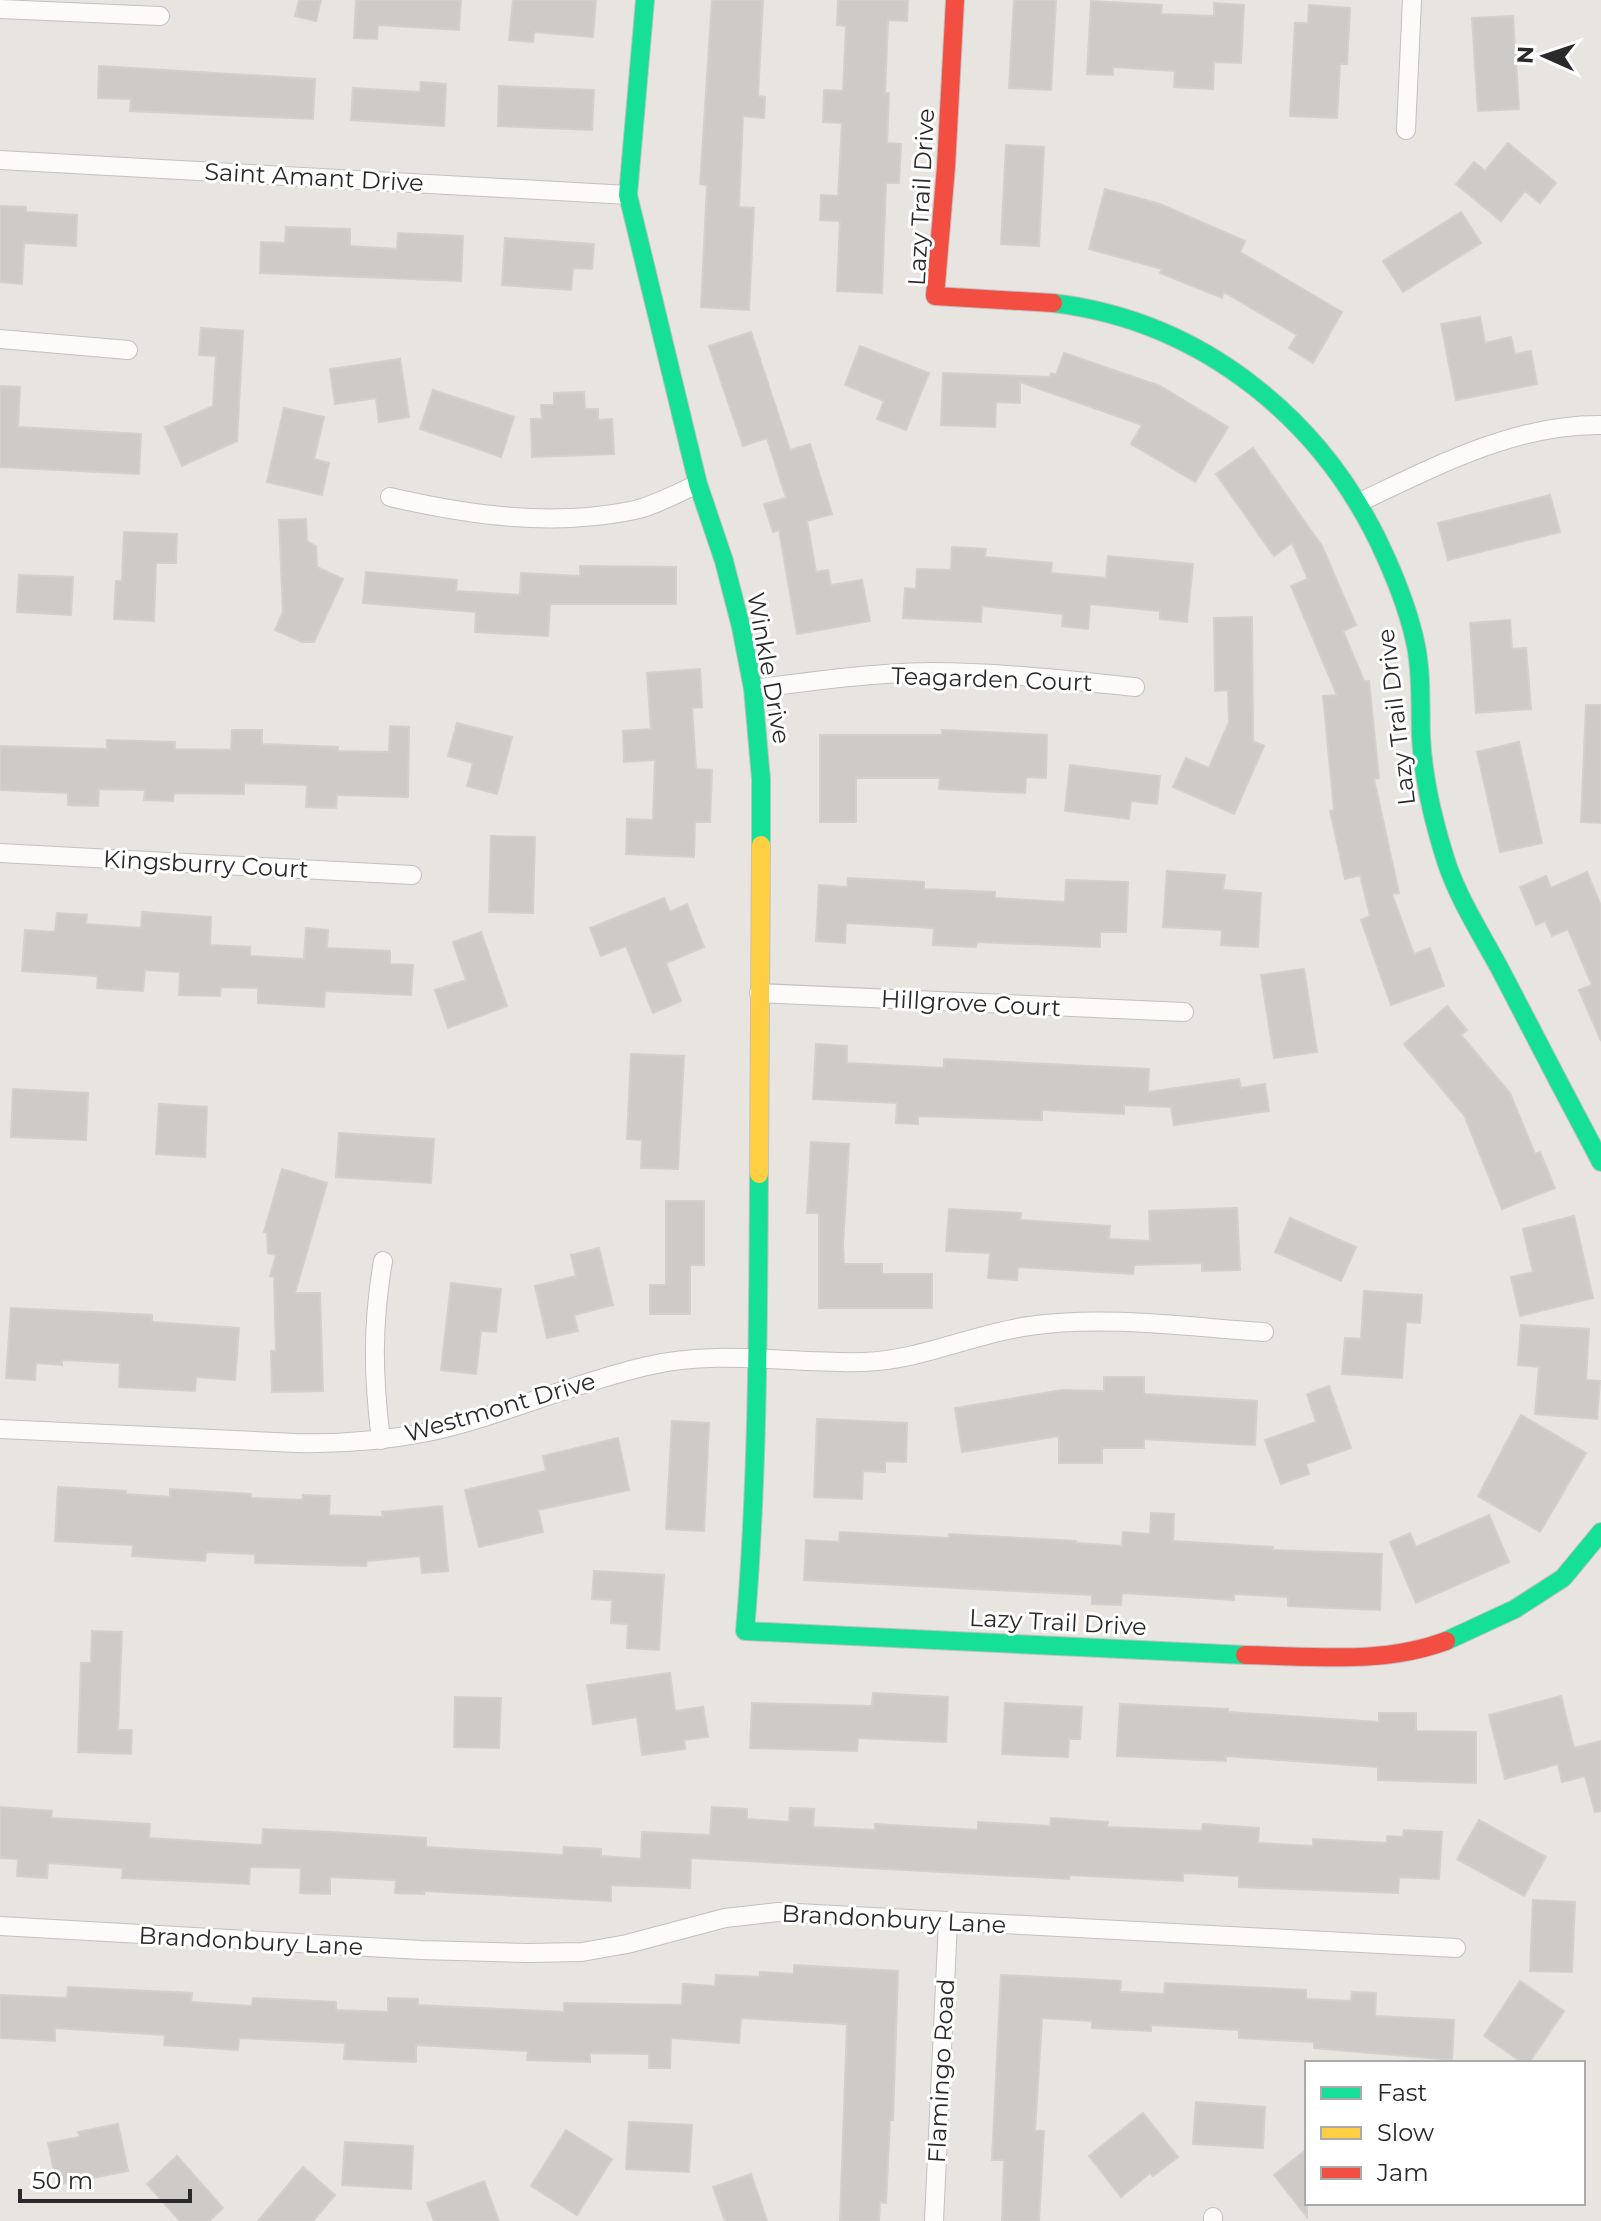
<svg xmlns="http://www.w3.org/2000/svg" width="1601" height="2221" font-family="Montserrat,sans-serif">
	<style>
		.building { fill: #cdcac7; stroke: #d3d0cc; stroke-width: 2 }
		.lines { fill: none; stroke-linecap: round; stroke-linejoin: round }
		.street-casing { stroke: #c2c0c1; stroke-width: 20 }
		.fast-casing { stroke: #c2c0c1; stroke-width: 20 }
		.slow-casing { stroke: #c2c0c1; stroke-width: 20 }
		.jam-casing { stroke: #c2c0c1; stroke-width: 20 }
		.street { stroke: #fcfbfa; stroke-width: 18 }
		.fast { stroke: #16e098; stroke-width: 18 }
		.slow { stroke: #ffcf43; stroke-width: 18 }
		.jam { stroke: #f24e42; stroke-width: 18 }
		.labels { text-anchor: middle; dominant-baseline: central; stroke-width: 6; stroke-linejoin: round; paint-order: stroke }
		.street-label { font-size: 24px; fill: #2a2a2a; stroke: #fff }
	</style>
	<rect width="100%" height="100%" fill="#e8e4e0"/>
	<g class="building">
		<path d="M299 0H321L316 21 295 16Z"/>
		<path d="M356 0H461L459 30 378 25 377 39 354 38Z"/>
		<path d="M513 0H596L593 37 534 32 533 42 509 40Z"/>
		<path d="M712 0H763L758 96 765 97 764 118 743 116 739 207 754 208 749 310 701 307 707 185 700 184Z"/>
		<path d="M838 0H908L907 21 888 20 885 93H889L887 143 901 144 899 183H886L882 293 837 291 840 221 820 220 821 195 838 196 842 123 823 122 824 90 843 91 846 26 837 25Z"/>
		<path d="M1014 0H1056L1051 90 1009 88Z"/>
		<path d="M1091 1 1162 5 1161 14 1214 16V3L1244 5 1241 63 1214 62 1213 89 1174 87 1175 71 1113 67V75L1087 74Z"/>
		<path d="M1309 5 1350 8 1347 64H1340L1337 118 1290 116 1295 23H1308Z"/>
		<path d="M1513 16 1519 109 1478 111 1472 18Z"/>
		<path d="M99 66 315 79 313 119 130 111 131 99 98 98Z"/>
		<path d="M421 82 446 84 444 126 351 120 353 88 420 92Z"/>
		<path d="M499 86 594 90 592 130 498 126Z"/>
		<path d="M1508 143 1556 183 1540 203 1525 191 1501 221 1456 184 1474 162 1485 171Z"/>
		<path d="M1006 145 1044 147 1039 246 1001 244Z"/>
		<path d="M1105 189 1160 204 1245 241 1240 252 1342 312 1313 363 1289 348 1297 335 1224 292 1222 298 1160 273 1162 269 1089 249Z"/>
		<path d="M0 206 26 207V212L77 215 76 246 24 243 22 284 0 282Z"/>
		<path d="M1461 212 1481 243 1403 292 1383 261Z"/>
		<path d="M286 227 350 229V246L397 249 398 233 463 236 461 281 260 273 261 242 285 243Z"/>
		<path d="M505 238 594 244 592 269 573 268 571 290 502 285Z"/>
		<path d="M1480 317 1485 343 1511 337 1515 354 1531 351 1537 384 1456 400 1441 324Z"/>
		<path d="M201 328 243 331 237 441 182 466 165 427 213 406 216 356 199 355Z"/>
		<path d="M751 332 790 450 810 444 832 514 807 521 816 572 828 570 831 585 862 580 870 621 797 634 779 530 773 532 764 504 786 498 767 438 743 446 709 346Z"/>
		<path d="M860 346 929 373 906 430 877 419 884 401 845 385Z"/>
		<path d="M1064 353 1160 386 1228 427 1195 482 1131 444 1142 425 1020 382V403L996 402 995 427 941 425 943 373 1050 377 1051 373 1056 375Z"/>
		<path d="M400 359 409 417 379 422 376 398 335 404 330 369Z"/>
		<path d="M0 386 20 387 18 427 141 434 139 474 0 467Z"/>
		<path d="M433 390 514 417 501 457 420 429Z"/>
		<path d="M584 392 585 409H598V420L612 419 614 454 532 457 531 419H542L541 405H554V393Z"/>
		<path d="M284 408 324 417 314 459 329 463 322 495 267 482Z"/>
		<path d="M1253 448 1322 546 1356 625 1343 631 1364 681H1369L1379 778 1374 779 1399 893 1392 894 1414 954 1430 948 1444 986 1391 1005 1361 920 1370 916 1360 875 1345 879 1330 811 1334 810 1323 696 1337 695 1291 586 1308 579 1292 543 1274 556 1216 474Z"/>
		<path d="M1550 495 1560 532 1448 560 1438 523Z"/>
		<path d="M306 519 307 541 316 546 317 567 343 579 314 642H302L275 630 283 612 279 520Z"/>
		<path d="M124 532 177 534 176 563H156L154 621 114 619 116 581H122Z"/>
		<path d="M952 547 986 549 985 557 1052 563 1051 573 1106 578 1108 556 1193 564 1187 622 1160 619V611L1090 604 1088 629 1062 626 1063 614 982 606 981 622 903 618 905 588 916 589 917 569 951 570Z"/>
		<path d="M580 566 676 567V604H550L548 636 475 632 476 612 363 603 366 572 457 580 456 591 520 595 521 573 580 576Z"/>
		<path d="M19 575 73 577 71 615 17 612Z"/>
		<path d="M1252 617 1253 741 1264 746 1234 814 1173 787 1186 758 1209 768 1229 722 1228 690 1215 691 1214 618Z"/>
		<path d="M1510 620 1512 649 1526 648 1531 709 1476 713 1470 623Z"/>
		<path d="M700 669 702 707 692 708 696 769 712 770 710 822H695L694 857 626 854 627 819 653 820 655 760 624 762 623 731 651 729 647 673Z"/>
		<path d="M1586 705H1601V823L1581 822Z"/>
		<path d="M457 723 512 737 497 794 467 786 473 763 448 756Z"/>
		<path d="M390 726 409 727 408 797 337 795 336 808 306 807 307 785 244 783V794L174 793 173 801 144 800 145 790 99 789 98 806 68 805V793L0 790V746L107 749V740L175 742V749L231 750 232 730H262V744L338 747V751L389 752Z"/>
		<path d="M942 730 1047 735 1046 778 1026 777 1025 793 939 789 940 778H856V822H820V735H942Z"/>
		<path d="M1519 742 1542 843 1500 852 1477 752Z"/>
		<path d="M1070 765 1160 776 1157 804 1131 801 1129 819 1065 811Z"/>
		<path d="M491 836 535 837 533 913 489 912Z"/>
		<path d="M1167 871 1225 875 1223 890 1261 893 1258 947 1221 945 1222 930 1163 927Z"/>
		<path d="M1587 872 1601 906V1041L1579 990 1592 985 1568 929 1552 936 1545 921 1536 925 1520 887 1546 876 1551 888Z"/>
		<path d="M848 878 924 882V889L995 892V898L1065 902 1066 880 1128 882 1126 932H1100V947L977 942 976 947 933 945 934 928 846 923 845 943 816 941 819 885 847 887Z"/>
		<path d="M664 898 670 912 687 904 704 947 666 963 681 1001 653 1013 626 946 601 956 590 928Z"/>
		<path d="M142 912 211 917 210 945 250 947V956L304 959 306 928 328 930 327 948 390 951V964L413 965 411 995 325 991 324 1007 258 1003V988L221 987 220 996 179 995 180 972 145 970 143 991 97 988 98 976 22 971 25 930 55 932 57 913 87 915 86 924 141 928Z"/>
		<path d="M481 932 507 1006 448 1028 435 990 466 980 453 942Z"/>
		<path d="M1304 969 1317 1052 1274 1058 1261 975Z"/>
		<path d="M1447 1006 1467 1030 1461 1035 1510 1093 1535 1154 1540 1152 1555 1188 1502 1209 1464 1115 1404 1044Z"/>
		<path d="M816 1044 847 1046V1063L944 1068V1059L1149 1069 1148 1092 1239 1079 1241 1088 1265 1084 1269 1111 1174 1125 1171 1107 1124 1105V1114L1042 1110V1120L918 1116V1124L896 1123 897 1103 813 1099Z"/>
		<path d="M631 1054 684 1056 678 1169 641 1168 642 1140 627 1139Z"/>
		<path d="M13 1089 88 1093 86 1140 11 1137Z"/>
		<path d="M159 1104 207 1107 205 1157 156 1154Z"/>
		<path d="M339 1133 434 1139 431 1183 336 1177Z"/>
		<path d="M811 1142 849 1144 843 1245 844 1264H882V1274H932V1308H819V1213H807Z"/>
		<path d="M282 1169 327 1183 295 1293H320L323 1391 272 1392 271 1351H276L274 1277 270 1276 276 1255 268 1253 267 1232H264Z"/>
		<path d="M666 1201H704V1265H690V1314H650V1285H666Z"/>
		<path d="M1237 1208 1240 1270 1202 1271V1263L1134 1265 1133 1274 1018 1267 1017 1280 988 1278 990 1253 946 1251 949 1209 1021 1213 1020 1220 1110 1226 1109 1239 1150 1241 1149 1211Z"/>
		<path d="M1574 1216 1593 1298 1520 1316 1511 1277 1533 1272 1523 1229Z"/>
		<path d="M1290 1218 1356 1247 1341 1281 1275 1252Z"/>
		<path d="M599 1248 613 1305 574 1315 578 1331 547 1338 535 1286 576 1276 571 1255Z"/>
		<path d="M451 1283 501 1289 496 1332 481 1331 476 1374 441 1370Z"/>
		<path d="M1364 1291 1422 1295 1420 1323 1406 1322 1402 1378 1342 1374 1345 1338 1361 1339Z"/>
		<path d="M11 1308 152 1315V1322L239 1328 235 1380 196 1377 195 1391 119 1387 120 1363 62 1360V1365L36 1363 35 1380 6 1378Z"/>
		<path d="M1521 1325 1589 1329 1586 1380 1600 1381 1597 1419 1535 1414 1539 1367 1518 1365Z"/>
		<path d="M1104 1377H1144V1394L1257 1401 1255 1445 1144 1439V1448H1102V1463H1059V1436L962 1452 955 1408 1062 1390 1104 1391Z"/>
		<path d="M1329 1386 1351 1448 1306 1464 1309 1474 1281 1484 1265 1440 1316 1422 1307 1394Z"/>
		<path d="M1521 1415 1586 1453 1540 1532 1478 1496Z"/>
		<path d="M817 1419 907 1423 906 1462 885 1461V1472L863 1471 862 1499 814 1497Z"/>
		<path d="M672 1421 709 1423 704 1531 666 1529Z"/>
		<path d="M618 1438 629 1490 538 1510 543 1532 479 1547 465 1490 546 1471 543 1456Z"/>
		<path d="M58 1487 126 1491V1494L170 1497V1489L251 1494V1498L302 1500 303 1495 330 1496 329 1515 383 1517 382 1512 442 1506 448 1571 422 1573 420 1556 367 1561 366 1566 255 1563V1554L206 1552 205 1561 132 1556 133 1545 55 1541Z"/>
		<path d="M1151 1513 1174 1514 1173 1541 1273 1547V1550L1382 1554 1380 1610 1288 1606V1597L1234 1594V1600L1122 1593 1121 1605 1092 1604V1595L804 1580 806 1540 839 1542 840 1532 949 1538V1534L1076 1541V1543L1122 1546 1123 1532 1150 1534Z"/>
		<path d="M1489 1515 1509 1562 1416 1603 1390 1542 1410 1533 1416 1547Z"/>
		<path d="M594 1571 664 1575 659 1650 627 1648 628 1624 611 1623 612 1600 592 1599Z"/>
		<path d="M92 1631 122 1632 118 1730H132L131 1754 78 1752 81 1663H91Z"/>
		<path d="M670 1673 675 1711 703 1707 708 1737 684 1740 685 1749 642 1755 637 1717 593 1724 587 1685Z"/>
		<path d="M873 1693 948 1697 946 1742 858 1738 857 1751 750 1748 752 1703 872 1706Z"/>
		<path d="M1561 1696 1574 1748 1601 1741V1811L1595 1812 1585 1776 1562 1782 1558 1764 1505 1779 1489 1715Z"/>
		<path d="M455 1697 501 1698 499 1748 454 1747Z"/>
		<path d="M1005 1703 1082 1707 1080 1739H1069L1068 1757 1002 1754Z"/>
		<path d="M1120 1704 1228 1709V1712L1379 1722V1713H1416V1731L1476 1732V1783L1378 1780V1767L1226 1756V1761L1117 1756Z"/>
		<path d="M0 1807 52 1811 51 1818 150 1824 149 1838 262 1845 263 1829 332 1832 426 1838V1847L563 1855 564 1847 601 1849V1856L641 1859 642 1832 710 1835 712 1807 747 1809V1819L789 1822 790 1808 814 1809 813 1827 875 1830V1824L978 1830V1822L1050 1826 1051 1818 1108 1822 1107 1827 1202 1831 1203 1824 1259 1828 1258 1843 1313 1846V1839L1387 1843V1836L1403 1837 1404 1830 1442 1832 1439 1879 1399 1877 1398 1893 1239 1887V1876L1183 1873V1881L1069 1875V1879L691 1858 690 1888 611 1885V1901L424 1891V1894L395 1893 396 1880 330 1877V1894L300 1893 301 1868 250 1867 249 1884 122 1878 123 1868 48 1863 47 1878 17 1876 18 1859 0 1858Z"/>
		<path d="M1479 1820 1546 1857 1524 1896 1457 1859Z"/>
		<path d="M1533 1900 1575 1902 1572 1972 1530 1971Z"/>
		<path d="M794 1965 898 1971 893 2120H890L886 2203 880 2202 879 2221H840L847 2024 741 2018 739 2043 671 2038 670 2068H649V2054L590 2053V2062L527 2060 528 2051 416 2045V2062L344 2059 345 2043 239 2038 238 2050 164 2045 165 2035 55 2028V2041L0 2038V1995L67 1998 68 1987 192 1993 191 2002 252 2006 253 1998 336 2002V2010L388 2012V1998L418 1999V2005L564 2012V2003L682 2005 683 1984 715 1986 716 1975 760 1977V1972L794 1974Z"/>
		<path d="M1001 1975 1121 1981 1120 1992 1164 1994 1165 1983 1306 1990V1999L1351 2001 1352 1992 1376 1993 1375 2016 1454 2020 1452 2060 1314 2048V2042L1239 2038V2030L1151 2025V2031L1092 2028V2021L1042 2018 1035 2131H1044L1039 2221H1002L1004 2160H992Z"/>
		<path d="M1520 1981 1564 2011 1529 2063H1523L1484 2036Z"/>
		<path d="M1196 2102 1265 2107 1263 2148 1193 2144Z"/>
		<path d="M1143 2113 1178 2157 1153 2176 1150 2173 1121 2197 1089 2156Z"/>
		<path d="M629 2122 692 2125 689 2172 626 2169Z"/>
		<path d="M118 2124 128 2171 57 2185 48 2143 80 2137 78 2132Z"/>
		<path d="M566 2130 612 2159 577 2215 531 2186Z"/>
		<path d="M345 2142 413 2146 411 2189 342 2185Z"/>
		<path d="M1307 2149V2217L1274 2175Z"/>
		<path d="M177 2156 223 2208 209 2221H180L147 2184Z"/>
		<path d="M303 2167 335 2195 313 2221H258Z"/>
		<path d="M751 2174 767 2221H725L713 2187Z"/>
		<path d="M484 2181 499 2221H434L427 2203Z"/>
	</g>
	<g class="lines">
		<g class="street-casing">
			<g id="street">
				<path d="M0 9 160 16"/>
				<path d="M1406 130 1412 0"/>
				<path d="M0 160 628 195"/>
				<path d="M0 339 128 350"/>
				<path d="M390 497C468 515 550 527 630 511 653 507 677 493 698 484"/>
				<path d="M1360 502C1436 466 1515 424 1601 425"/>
				<path d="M753 689C812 681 871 673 931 672 999 672 1067 680 1135 687"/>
				<path d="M0 853 412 875"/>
				<path d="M759 993 1184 1012"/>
				<path d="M0 1429 296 1443C341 1444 383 1441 428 1432 502 1416 573 1383 647 1366 718 1349 792 1364 864 1362 921 1360 973 1334 1029 1326 1106 1315 1187 1327 1264 1332"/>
				<path d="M381 1440C373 1376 372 1326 383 1261"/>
				<path d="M0 1926 421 1950 528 1953 582 1952 627 1944 725 1918 778 1912 1456 1948"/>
				<path d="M934 2221 948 1921"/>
				<path d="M1213 2221V2217"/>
			</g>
		</g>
		<g class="fast-casing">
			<g id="fast">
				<path d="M645 0 628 195 698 484 724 561 741 627 753 689 761 779V845"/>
				<path d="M1053 303C1204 321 1327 422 1387 560 1399 587 1410 616 1416 646 1422 676 1420 706 1421 736 1423 779 1433 820 1446 861 1458 898 1481 934 1500 969 1533 1033 1567 1098 1601 1162"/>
				<path d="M759 1174C758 1326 758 1479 745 1631L1245 1655"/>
				<path d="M1446 1641 1515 1609 1563 1578 1601 1532"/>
			</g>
		</g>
		<g class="slow-casing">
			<path id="slow" d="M759 1174 761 845"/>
		</g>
		<g class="jam-casing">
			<g id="jam">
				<path d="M955 0 946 167 935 296 1053 303"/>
				<path d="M1245 1655C1312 1656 1382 1665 1446 1641"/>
			</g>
		</g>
		<use href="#street" class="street"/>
		<use href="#fast" class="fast"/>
		<use href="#slow" class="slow"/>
		<use href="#jam" class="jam"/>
	</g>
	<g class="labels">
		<g class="street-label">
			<text transform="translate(314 177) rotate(3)">Saint Amant Drive</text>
			<text transform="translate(921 197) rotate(-87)">Lazy Trail Drive</text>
			<text transform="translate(769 668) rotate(80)">Winkle Drive</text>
			<text transform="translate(992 679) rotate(2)">Teagarden Court</text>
			<text transform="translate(1396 717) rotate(-97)">Lazy Trail Drive</text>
			<text transform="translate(206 864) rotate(3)">Kingsburry Court</text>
			<text transform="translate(971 1003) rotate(3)">Hillgrove Court</text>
			<text transform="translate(500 1407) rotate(-16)">Westmont Drive</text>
			<text transform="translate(1058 1622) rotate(3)">Lazy Trail Drive</text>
			<text transform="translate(894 1919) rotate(3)">Brandonbury Lane</text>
			<text transform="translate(251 1941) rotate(3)">Brandonbury Lane</text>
			<text transform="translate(941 2071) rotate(-87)">Flamingo Road</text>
		</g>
	</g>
	<rect x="1305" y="2061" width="280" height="144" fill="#ffffff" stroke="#aaaaaa" stroke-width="2"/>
	<rect x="1321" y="2087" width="40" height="12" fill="#16e098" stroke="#aaaaaa" stroke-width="2"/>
	<text x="1377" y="2101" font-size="24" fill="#2a2a2a">Fast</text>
	<rect x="1321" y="2127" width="40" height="12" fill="#ffcf43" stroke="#aaaaaa" stroke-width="2"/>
	<text x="1377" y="2141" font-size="24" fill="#2a2a2a">Slow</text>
	<rect x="1321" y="2167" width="40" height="12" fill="#f24e42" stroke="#aaaaaa" stroke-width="2"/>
	<text x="1377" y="2181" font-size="24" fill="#2a2a2a">Jam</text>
	<g transform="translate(1545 56) rotate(273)" stroke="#ffffff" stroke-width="6" paint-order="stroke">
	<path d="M0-6L14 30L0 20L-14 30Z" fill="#2a2a2a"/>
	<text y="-12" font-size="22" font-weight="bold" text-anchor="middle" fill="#2a2a2a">N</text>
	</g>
	<path d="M20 2189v12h170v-12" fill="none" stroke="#2a2a2a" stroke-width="4"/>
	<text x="32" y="2189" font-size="24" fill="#2a2a2a" stroke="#ffffff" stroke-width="6" paint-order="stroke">50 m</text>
</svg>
